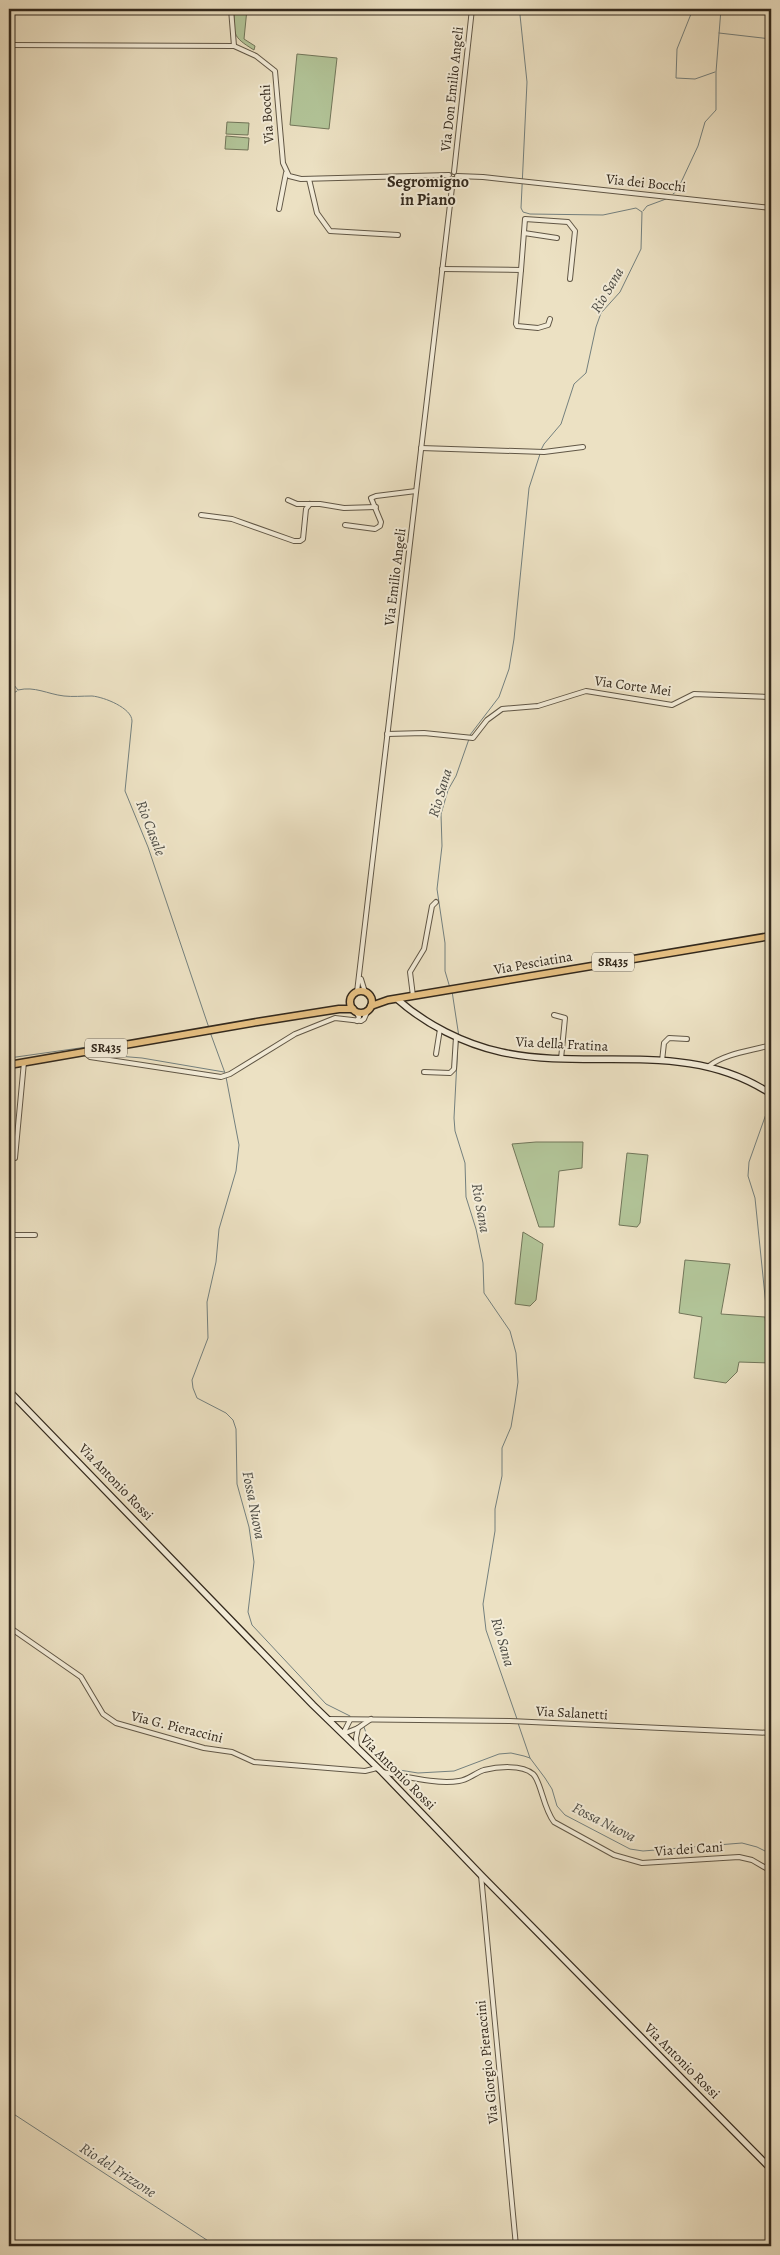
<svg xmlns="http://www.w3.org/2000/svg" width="780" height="2255" font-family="Alegreya,serif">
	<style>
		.green { fill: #b2c498; stroke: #72765a }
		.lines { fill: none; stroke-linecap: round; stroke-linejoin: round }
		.stream { stroke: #74807e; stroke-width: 1 }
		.street-casing { stroke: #615746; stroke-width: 6 }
		.secondary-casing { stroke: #33291d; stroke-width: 8 }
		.primary-casing { stroke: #33291d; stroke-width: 9 }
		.street { stroke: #f3ecd8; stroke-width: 4 }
		.secondary { stroke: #f3ecd8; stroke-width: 5.5 }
		.primary { stroke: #e6c082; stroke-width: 6 }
		.labels { text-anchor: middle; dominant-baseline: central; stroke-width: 4; stroke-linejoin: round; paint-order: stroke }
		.shield { fill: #f3ecd8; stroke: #6d6455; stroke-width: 1 }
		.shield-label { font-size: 12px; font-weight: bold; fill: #33291d }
		.street-label { font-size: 14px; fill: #33291d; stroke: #f3ecd8 }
		.water-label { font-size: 15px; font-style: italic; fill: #4e4d46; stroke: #f3ecd8 }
		.quarter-label { font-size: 16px; font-weight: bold; fill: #33291d; stroke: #f3ecd8 }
	</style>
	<rect width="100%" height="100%" fill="#ece1c3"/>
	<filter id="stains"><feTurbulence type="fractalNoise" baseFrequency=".004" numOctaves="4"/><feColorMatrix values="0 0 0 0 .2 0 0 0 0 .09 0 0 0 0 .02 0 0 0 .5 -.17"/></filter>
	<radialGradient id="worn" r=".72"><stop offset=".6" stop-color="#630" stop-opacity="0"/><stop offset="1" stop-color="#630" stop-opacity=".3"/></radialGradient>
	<g class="green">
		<path d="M234 9H247L244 39 255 46 254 50C231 36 234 34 234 9Z"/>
		<path d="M297 54 337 58 329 129 290 125Z"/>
		<path d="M227 122 249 123 248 135 226 134Z"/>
		<path d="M226 136 249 138 248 150 225 149Z"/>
		<path d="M536 1142H583L582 1168 559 1171 554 1227H539L512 1144Z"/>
		<path d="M627 1153 648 1155 640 1223 637 1227 619 1225Z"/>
		<path d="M523 1232 543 1244 536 1300 530 1306 515 1304Z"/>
		<path d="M685 1260 730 1264 721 1314 765 1317 770 1363 739 1362 737 1372 726 1383 694 1378 702 1317 679 1313Z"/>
	</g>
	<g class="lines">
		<g class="stream">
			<path d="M510 9 518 12 520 15 527 82 521 208 523 212 530 214 603 215 636 208 642 212 641 249 620 292 601 313 596 327 586 373 574 384 561 424 544 444 541 450"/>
			<path d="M693 9 677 49 676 78 695 79 715 72"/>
			<path d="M719 33 771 39"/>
			<path d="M673 194 677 191 698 146 705 122 716 110V72L721 9"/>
			<path d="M643 211 647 206 666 199"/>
			<path d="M9 679 18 690C35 686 47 694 64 696 73 697 82 696 92 696 104 697 132 708 132 721L125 791 148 847 209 1028"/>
			<path d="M9 696 17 691"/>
			<path d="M470 735 499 697 509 669 514 639 529 488 540 454"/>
			<path d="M450 988 445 971V943L437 889 442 846 441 814 448 790 456 776 469 739"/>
			<path d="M452 991 459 1037"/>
			<path d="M210 1032 225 1073"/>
			<path d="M458 1041 454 1118 455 1131 465 1163 466 1197 476 1229 483 1263 484 1293 510 1331 516 1353 518 1382 515 1403 511 1427 502 1448V1476L495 1509V1531L483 1604 486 1630 517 1719"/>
			<path d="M93 1054 142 1058 224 1072"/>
			<path d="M9 1058 87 1047"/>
			<path d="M226 1077 239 1145 236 1171 219 1229 216 1262 207 1302 208 1338 192 1380 193 1388 197 1398 226 1413 233 1420 236 1429 237 1484 249 1527 254 1562 248 1612 252 1625 326 1704 350 1716"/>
			<path d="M771 1100 749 1162 748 1176 755 1198 771 1355"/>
			<path d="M518 1723 530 1758"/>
			<path d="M364 1727 372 1750 384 1763 393 1769 418 1773 454 1771 499 1754 511 1753 524 1756 530 1758 545 1778 552 1789 557 1806 565 1815 630 1849 643 1851 742 1843 757 1847 771 1854"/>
			<path d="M9 2111 216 2246"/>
		</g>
		<g class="street-casing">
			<g id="street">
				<path d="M231 9 234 46"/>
				<path d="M9 45 234 46 256 56 275 71 283 163 289 176 301 179 449 175"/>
				<path d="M454 172 472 9"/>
				<path d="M457 176 483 177 771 208"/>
				<path d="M309 179 317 213 330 231 398 235"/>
				<path d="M279 209 286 173"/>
				<path d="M524 233 557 238"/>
				<path d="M442 269 521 270 516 324 517 326 538 328 548 325 550 319"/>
				<path d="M521 270 525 219 568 222 575 231 570 279"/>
				<path d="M421 448 544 452 583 447"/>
				<path d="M288 500 297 504H320L344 508 376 507"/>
				<path d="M201 515 232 519 294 541H300L303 539 306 509 310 504"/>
				<path d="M345 525 375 529 380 526 381 522 371 498 376 496 416 491"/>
				<path d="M387 734 424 733 473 738 487 720 502 709 538 706 586 691 672 705 694 694 771 697"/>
				<path d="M361 979 365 992"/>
				<path d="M357 992 453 179"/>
				<path d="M413 996 410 972 424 949 432 906 436 902"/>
				<path d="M356 1012 359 1017 357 1021"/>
				<path d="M554 1015 565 1018 561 1059"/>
				<path d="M84 1052 90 1057 221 1077 230 1074 295 1034 335 1018 361 1021 364 1019 368 1010"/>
				<path d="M436 1054 440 1029"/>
				<path d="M662 1061 664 1043 669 1038 687 1039"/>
				<path d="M709 1066C726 1053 751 1051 771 1045"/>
				<path d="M424 1072 450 1073 454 1069 456 1037"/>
				<path d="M15 1158 24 1062"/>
				<path d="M9 1235H35"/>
				<path d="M9 1627 81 1677 103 1714 116 1723 204 1748 232 1752 254 1762 365 1771 377 1768"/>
				<path d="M327 1719 510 1721 771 1733"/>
				<path d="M343 1734 350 1720"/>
				<path d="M343 1734 358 1728"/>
				<path d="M357 1747 356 1738 358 1728 371 1719"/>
				<path d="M382 1772C405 1776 437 1785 459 1781 468 1780 475 1773 484 1770 496 1767 522 1764 533 1774 541 1781 543 1808 554 1822L614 1855 642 1863 739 1857 752 1860 771 1871"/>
				<path d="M481 1875 516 2246"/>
			</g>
		</g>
		<g class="secondary-casing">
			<g id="secondary">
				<path d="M397 999C425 1024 464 1044 501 1052 592 1072 687 1038 771 1094"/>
				<path d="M9 1391 313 1705 382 1772 481 1875 771 2169"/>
			</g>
		</g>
		<g class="primary-casing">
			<g id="primary">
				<circle cx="361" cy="1002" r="11"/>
				<path d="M371 1006 388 1000 771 936"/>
				<path d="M9 1065 257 1022 339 1009H353"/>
			</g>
		</g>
		<use href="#street" class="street"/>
		<use href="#secondary" class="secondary"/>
		<use href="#primary" class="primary"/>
	</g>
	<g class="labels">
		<g class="shield">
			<rect x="592" y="952.5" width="42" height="19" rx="4"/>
			<rect x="85" y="1038.5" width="42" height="19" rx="4"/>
		</g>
		<g class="shield-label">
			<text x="613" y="962">SR435</text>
			<text x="106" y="1048">SR435</text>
		</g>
		<g class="street-label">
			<text transform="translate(452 89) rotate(-84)">Via Don Emilio Angeli</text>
			<text transform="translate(267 114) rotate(-94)">Via Bocchi</text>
			<text transform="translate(646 183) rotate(6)">Via dei Bocchi</text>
			<text transform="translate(395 577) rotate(-83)">Via Emilio Angeli</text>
			<text transform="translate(633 686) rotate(8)">Via Corte Mei</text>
			<text transform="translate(533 963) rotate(-10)">Via Pesciatina</text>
			<text transform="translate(562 1044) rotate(3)">Via della Fratina</text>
			<text transform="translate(116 1482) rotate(46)">Via Antonio Rossi</text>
			<text transform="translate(572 1713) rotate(3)">Via Salanetti</text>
			<text transform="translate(177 1727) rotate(14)">Via G. Pieraccini</text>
			<text transform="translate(398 1772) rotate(45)">Via Antonio Rossi</text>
			<text transform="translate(689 1849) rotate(-4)">Via dei Cani</text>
			<text transform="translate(682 2061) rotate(45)">Via Antonio Rossi</text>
			<text transform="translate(487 2062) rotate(-96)">Via Giorgio Pieraccini</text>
		</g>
		<g class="water-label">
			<text transform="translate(607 290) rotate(-59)">Rio Sana</text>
			<text transform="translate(440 793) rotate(-73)">Rio Sana</text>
			<text transform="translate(151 828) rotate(69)">Rio Casale</text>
			<text transform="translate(481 1208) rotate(80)">Rio Sana</text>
			<text transform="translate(254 1505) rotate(79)">Fossa Nuova</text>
			<text transform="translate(503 1642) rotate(74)">Rio Sana</text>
			<text transform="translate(604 1822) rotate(27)">Fossa Nuova</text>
			<text transform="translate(118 2170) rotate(33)">Rio del Frizzone</text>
		</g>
		<g class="quarter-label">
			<text x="428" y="182">Segromigno<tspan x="428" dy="18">in Piano</tspan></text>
		</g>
	</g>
	<rect width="780" height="2255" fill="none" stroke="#ece1c3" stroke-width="30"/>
	<rect x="10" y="10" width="760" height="2235" fill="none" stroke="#33291d" stroke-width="2.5"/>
	<rect x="15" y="15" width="750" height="2225" fill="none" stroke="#33291d"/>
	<rect width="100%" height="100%" filter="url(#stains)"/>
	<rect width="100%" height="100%" fill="url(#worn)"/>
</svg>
